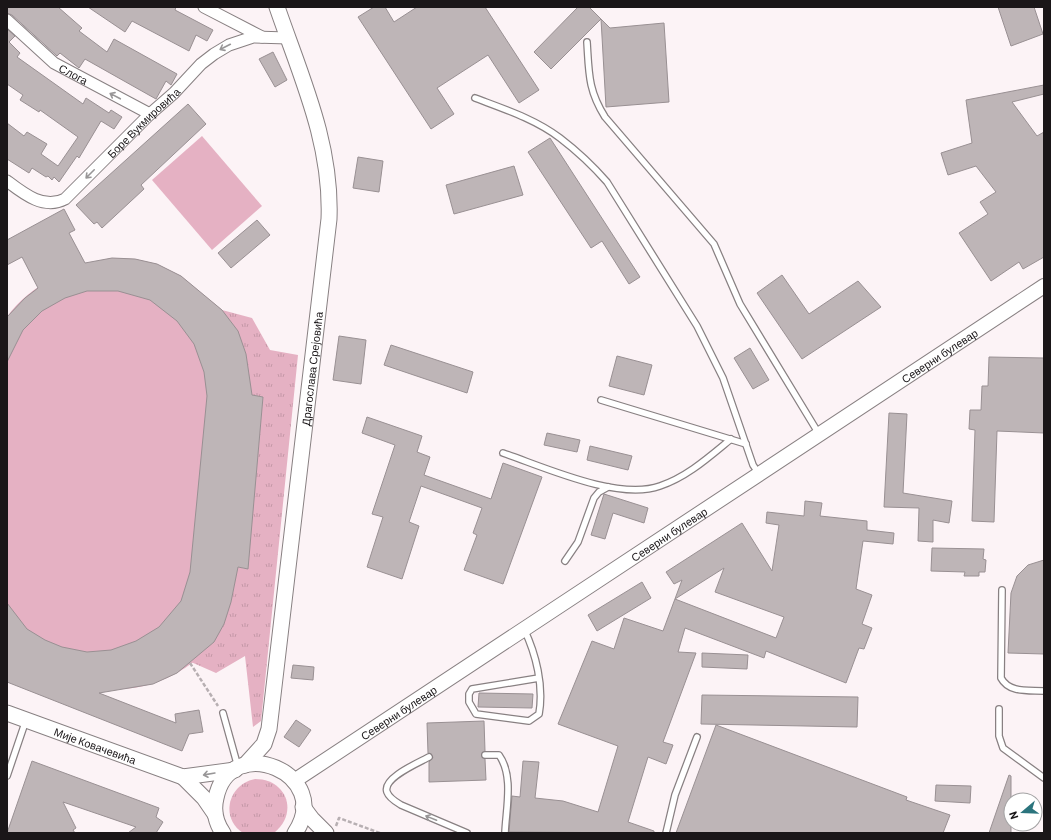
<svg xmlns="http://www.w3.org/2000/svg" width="1051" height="840" font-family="Barlow,sans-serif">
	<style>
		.grass { fill: url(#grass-tufts) }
		.pitch { fill: #e5b1c3 }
		.building { fill: #beb5b7; stroke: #999093; fill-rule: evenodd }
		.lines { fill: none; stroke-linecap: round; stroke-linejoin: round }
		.service-casing { stroke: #888082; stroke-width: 8 }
		.minor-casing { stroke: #888082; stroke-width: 13 }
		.tertiary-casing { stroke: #888082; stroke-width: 16 }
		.secondary-casing { stroke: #888082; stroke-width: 17 }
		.path { stroke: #b7afb2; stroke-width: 2.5; stroke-dasharray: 4 2; stroke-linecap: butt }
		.service { stroke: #fff; stroke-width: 5.5 }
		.minor { stroke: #fff; stroke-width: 11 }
		.tertiary { stroke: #fff; stroke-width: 14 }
		.secondary { stroke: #fff; stroke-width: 15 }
		.oneway { stroke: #989697 }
		.labels { text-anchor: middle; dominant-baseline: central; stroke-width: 3; stroke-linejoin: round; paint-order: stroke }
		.street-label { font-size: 11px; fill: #1a1618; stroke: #fff }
	</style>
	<defs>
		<pattern id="grass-tufts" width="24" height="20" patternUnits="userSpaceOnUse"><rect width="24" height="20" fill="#e5b1c3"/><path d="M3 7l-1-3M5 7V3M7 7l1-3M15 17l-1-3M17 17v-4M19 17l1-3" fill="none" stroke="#c498a7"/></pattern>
	</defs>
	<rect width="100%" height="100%" fill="#fcf3f6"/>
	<g class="grass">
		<path d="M222 310 252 318 270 350 298 355 261 721 253 727 245 656 216 673 191 662 214 642 231 602 237 567 247 569 263 397 252 395Z"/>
		<path d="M255 779C287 779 299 813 274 833H243C219 817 229 784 255 779Z"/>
	</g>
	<g class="pitch">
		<path d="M202 136 262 206 212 250 152 180Z"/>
		<path d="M112 258 135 259 157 264 181 276 222 310 246 354 252 395 263 397 248 569 237 567C235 591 229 623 214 642 192 670 148 693 112 688 104 687 93 678 86 673 60 658 33 643 7 627V317C31 283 74 266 112 258Z"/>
	</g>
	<g class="building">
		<path d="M7 7H58L82 28 79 31 107 52 114 39 177 74 171 85 166 81 156 99 85 59 79 68 60 53 57 56 12 15 7 13Z"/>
		<path d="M88 7H176L175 10 213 30 207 41 196 35 189 51 132 21 125 32Z"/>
		<path d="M374 7H385L394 22 417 7H485L539 90 519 103 488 55 437 88 454 114 431 129 358 17Z"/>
		<path d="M578 7H589L610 28 664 23 669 102 606 107 601 19 551 69 534 52Z"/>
		<path d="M998 7H1034L1043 34 1011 46Z"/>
		<path d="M7 29 15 36 9 42 20 53 17 57 83 104 86 98 109 113 111 110 122 117 114 129 101 121 79 158 77 156 59 182 54 177 52 180 48 176 46 177 32 168 29 173 7 159V123L24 136 27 132 47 144 41 154 58 166 78 137 40 110 39 112 20 100 23 95 7 84Z"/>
		<path d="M273 52 287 80 275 87 259 59Z"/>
		<path d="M1044 85V94L1012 102 1037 136 1044 132V257L1023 269 1019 262 991 281 959 233 988 214 980 202 996 192 976 166 948 175 941 153 972 143 966 100Z"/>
		<path d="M188 104 206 124 141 185 144 189 102 228 97 222 94 224 76 205Z"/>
		<path d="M550 138 640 277 629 284 602 241 591 248 528 152Z"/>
		<path d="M358 157 383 161 379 192 353 188Z"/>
		<path d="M514 166 523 195 454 214 446 185Z"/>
		<path d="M64 209 75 230 69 233 85 263 112 258 135 259 157 264 181 276 222 310 238 331 246 354 252 395 263 397 248 569 238 567 231 602 224 624 214 642 177 673 153 684 99 693 176 723 175 714 199 710 203 732 189 734 182 751 7 682V603L27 629 45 640 62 647 87 652 111 650 136 641 159 627 181 601 190 572 207 396 204 372 194 344 177 321 150 300 118 291H87L65 298 42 311 23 330 7 362V317L25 298 38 288 22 257 7 265V240Z"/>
		<path d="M257 220 270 235 231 268 218 253Z"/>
		<path d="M782 275 809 314 858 281 881 307 802 359 757 293Z"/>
		<path d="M339 336 366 340 361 384 333 380Z"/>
		<path d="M391 345 473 372 467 393 384 365Z"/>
		<path d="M750 348 769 380 753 389 734 358Z"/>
		<path d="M617 356 652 365 644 395 609 386Z"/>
		<path d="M989 357 1044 358V433L997 431 994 522 972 521 975 430 969 429 970 410H981L982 386H988Z"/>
		<path d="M889 413 907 414 903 493 952 501 949 523 933 520V542L918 541 919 508 884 507Z"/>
		<path d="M367 417 422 436 417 452 430 457 424 475 491 499 503 463 542 477 503 584 464 570 477 535 473 533 482 508 421 486 409 522 419 526 402 579 367 567 383 517 372 514 395 445 362 433Z"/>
		<path d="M547 433 580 440 577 452 544 445Z"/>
		<path d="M590 446 632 456 628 470 587 460Z"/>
		<path d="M604 494 648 508 644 523 613 513 605 539 591 535Z"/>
		<path d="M805 501 822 503 820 516 867 521V530L894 533 893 544 863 541 856 589 872 595 862 624 872 628 864 649 859 648 846 683 766 651 764 658 685 628 678 652 696 653 663 742 673 745 666 764 648 757 628 822 654 831V833L509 832 512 796 520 797 523 761 539 762 535 798 563 801 598 812 618 746 558 724 592 641 614 649 624 618 663 631 682 580 674 584 666 572 742 523 772 571 779 525 766 523 767 512 804 516ZM724 568 715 592 784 617 776 638 675 599Z"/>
		<path d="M932 548 984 549 983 559 986 560 985 572H979V576H964L965 572 931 571Z"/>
		<path d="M1044 560V654L1008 653 1011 593 1017 576 1028 565Z"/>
		<path d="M642 582 651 598 597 631 588 615Z"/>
		<path d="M702 653 748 655 747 669 702 667Z"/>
		<path d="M293 665 314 667 313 680 291 678Z"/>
		<path d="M479 693 533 694 532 708 478 707Z"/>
		<path d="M702 695 858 697 857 727 701 724Z"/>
		<path d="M296 720 311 730 299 747 284 737Z"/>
		<path d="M484 721 485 751 481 755 485 759 486 780 429 782V762L433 757 428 753 427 723Z"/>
		<path d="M716 725 907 797 906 800 950 815 943 833H676Z"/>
		<path d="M32 761 159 808 156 817 163 822 156 833H128L136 827 63 802 76 828 73 830 75 833H7Z"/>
		<path d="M1009 775 1011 776V833H989Z"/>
		<path d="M936 785 971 786 970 803 935 801Z"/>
	</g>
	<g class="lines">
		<g class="service-casing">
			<g id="service">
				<path d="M587 42C589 73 588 90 605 117L714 244 740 304 819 434"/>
				<path d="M475 98C504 109 535 119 560 138 577 151 593 166 607 182L697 326 723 378 753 465 759 474"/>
				<path d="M601 400 746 444"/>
				<path d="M503 453C544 467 618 501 660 486 687 477 709 457 731 439"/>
				<path d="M565 561 578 542 594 498 599 492 608 487"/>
				<path d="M1002 590 1001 678C1009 693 1028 690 1044 691"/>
				<path d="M524 629C536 654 544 686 539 714L529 721 476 714 469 702V694L472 689 539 678"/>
				<path d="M999 709V736L1003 748 1044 778"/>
				<path d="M223 713 238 767"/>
				<path d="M485 755H499C514 776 506 808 505 833"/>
				<path d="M429 757C418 763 382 778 387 792 389 798 396 802 401 805L467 833"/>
				<path d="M7 776 26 720"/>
				<path d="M666 833 675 795 697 737"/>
			</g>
		</g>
		<g class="minor-casing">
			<g id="minor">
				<path d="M204 7 262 37"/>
				<path id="s1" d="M7 20 54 63 150 114"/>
				<path id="s2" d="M7 181C24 194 44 210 65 199L150 114 174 93 201 64 214 54 229 45 253 37 288 38"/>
			</g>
		</g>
		<g class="tertiary-casing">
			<g id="tertiary">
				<path id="s3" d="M294 781 1044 286"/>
			</g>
		</g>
		<g class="secondary-casing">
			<g id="secondary">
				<path id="s4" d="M7 713 183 777 235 770"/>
				<path id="s5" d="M245 765 264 744 269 729 329 219C332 143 301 77 277 7"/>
				<path d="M183 777 204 798 215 814"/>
				<path d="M303 807 312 819 326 833"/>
				<path d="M223 833C216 823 213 810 216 798 230 730 335 774 295 833"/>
			</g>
		</g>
		<g class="path">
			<path d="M190 663 218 706"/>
			<path d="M336 826 339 818 380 833"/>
		</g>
		<use href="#service" class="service"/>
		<use href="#minor" class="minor"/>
		<use href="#tertiary" class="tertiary"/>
		<use href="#secondary" class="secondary"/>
	</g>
	<defs><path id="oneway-shaft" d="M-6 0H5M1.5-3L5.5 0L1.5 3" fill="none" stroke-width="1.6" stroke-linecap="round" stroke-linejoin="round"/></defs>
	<g class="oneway">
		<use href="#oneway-shaft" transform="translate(225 47) rotate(153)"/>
		<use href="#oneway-shaft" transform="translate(115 96) rotate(-152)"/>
		<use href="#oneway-shaft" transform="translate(90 174) rotate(135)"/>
		<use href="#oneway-shaft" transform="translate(209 774) rotate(170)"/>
		<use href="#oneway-shaft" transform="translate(431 818) rotate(-158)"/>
	</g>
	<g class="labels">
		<g class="street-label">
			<text stroke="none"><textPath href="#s1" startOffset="86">Слога</textPath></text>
			<text stroke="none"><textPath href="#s2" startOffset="174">Боре Вукмировића</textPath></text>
			<text stroke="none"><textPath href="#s3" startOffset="773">Северни булевар</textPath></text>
			<text stroke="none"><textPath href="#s5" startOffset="407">Драгослава Срејовића</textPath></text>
			<text stroke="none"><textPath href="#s3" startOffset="449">Северни булевар</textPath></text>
			<text stroke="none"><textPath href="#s3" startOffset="125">Северни булевар</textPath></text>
			<text stroke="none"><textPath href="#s4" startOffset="94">Мије Ковачевића</textPath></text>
		</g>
	</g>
	<rect width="1051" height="840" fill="none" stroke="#1a1618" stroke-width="16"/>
	<g transform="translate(1023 812) rotate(251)"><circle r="19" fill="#ffffff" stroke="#a3a2a3"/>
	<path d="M0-3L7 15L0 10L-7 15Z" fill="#2b747d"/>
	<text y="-6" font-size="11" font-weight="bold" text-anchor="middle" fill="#1a1618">N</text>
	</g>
</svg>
